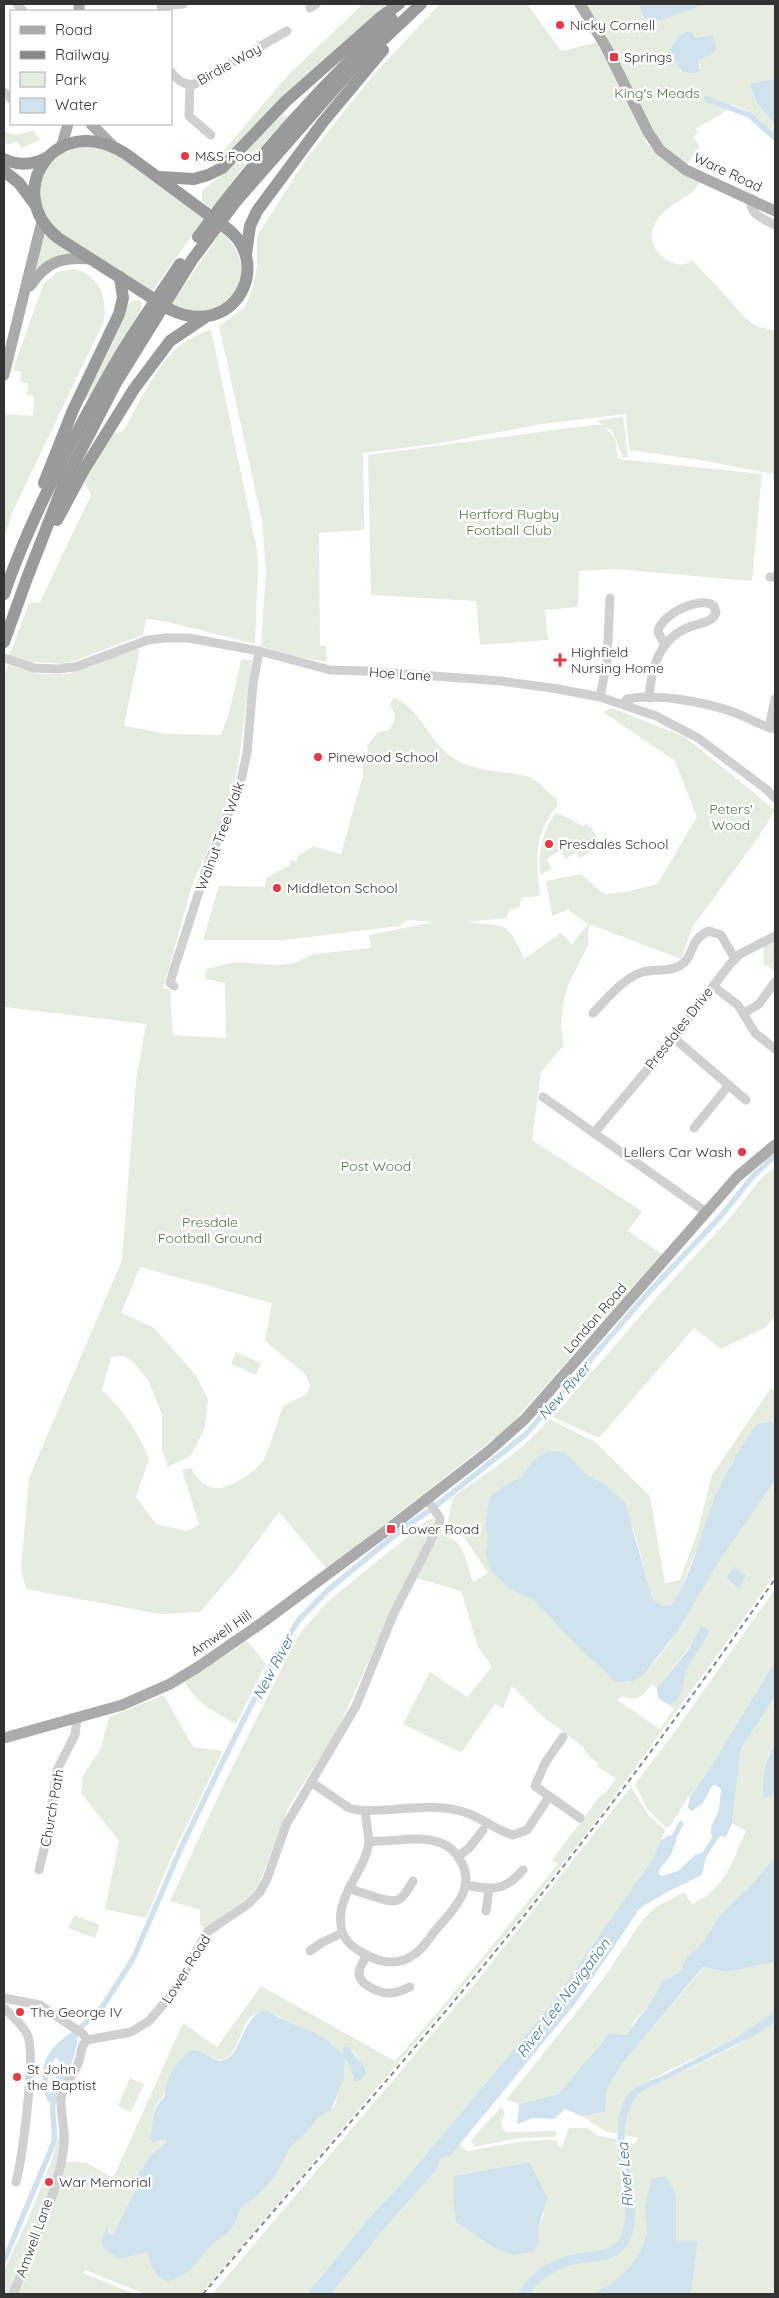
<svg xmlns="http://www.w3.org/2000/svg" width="779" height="2298" font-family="Quicksand,sans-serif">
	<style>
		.green { fill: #e6ecdf; fill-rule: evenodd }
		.water { fill: #cfe2ee; fill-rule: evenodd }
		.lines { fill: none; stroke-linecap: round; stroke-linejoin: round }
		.canal { stroke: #cfe2ee; stroke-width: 5.5 }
		.river { stroke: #cfe2ee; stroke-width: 10 }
		.minor { stroke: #d0d0d0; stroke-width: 9 }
		.major { stroke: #ababab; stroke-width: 11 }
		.highway { stroke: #9a9a9a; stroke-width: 12 }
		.rail { stroke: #888; stroke-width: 2; stroke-dasharray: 5 4; stroke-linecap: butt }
		.highway-bridge { stroke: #9a9a9a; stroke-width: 12 }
		.poi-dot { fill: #e63946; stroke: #fff; stroke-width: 2 }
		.labels { text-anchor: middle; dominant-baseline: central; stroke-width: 5; stroke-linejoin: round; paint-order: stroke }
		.poi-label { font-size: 14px; fill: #333; stroke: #fff; text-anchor: start }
		.street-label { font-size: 14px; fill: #333; stroke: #fff }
		.park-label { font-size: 14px; fill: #56703f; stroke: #fff }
		.water-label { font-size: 15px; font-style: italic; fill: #3f7597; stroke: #fff }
	</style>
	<rect width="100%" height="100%" fill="#fff"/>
	<g class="green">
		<path d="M363 4H390L222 164 215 165 214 162 288 75Z"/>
		<path d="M440 4H527L561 51 599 42 647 143 663 158 701 181C698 185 695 190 691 193 675 205 656 211 652 234 649 252 678 274 692 260L717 286 745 318 756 326 775 331V481H773V474L701 460 629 450 626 414 542 424 441 443 363 453 364 530 319 533 320 646H326L327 662 299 657 261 646 266 571 262 521 219 326 245 307 253 287 257 266V236L306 159 376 72Z"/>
		<path d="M586 4H639L643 17 653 23 707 4H775V79L752 83 750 86 758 105 775 124V135L746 110 730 104 727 110 696 129 698 133 693 137 700 146 687 164 667 150 658 139 609 41ZM686 32 692 33 695 38 707 36 710 56 698 60 701 69 680 71 670 49 678 36Z"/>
		<path d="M281 116H286V119L241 170 214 207 210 208 202 201V191L236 162Z"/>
		<path d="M33 130 40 140 22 148 17 142 7 145 4 140V132L17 135Z"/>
		<path d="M103 145 202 217 203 220 151 293 61 237 39 205 42 173 64 149Z"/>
		<path d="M44 232 73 253 34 275Z"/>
		<path d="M221 232C241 247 251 281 229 300 223 306 209 310 201 314L171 305Z"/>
		<path d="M74 269C99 274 108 298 104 321L14 509 4 537V414L33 416 34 396 27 395 28 383 20 382 21 372 13 370 43 285 57 272Z"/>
		<path d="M140 300 142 308 91 395 84 401 126 306 132 301Z"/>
		<path d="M211 329 257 550 258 566 255 644 168 622 146 619 143 635 66 664 30 662 9 656 29 603 40 602 91 495 85 483 88 475 113 434 123 431C139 404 159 358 186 341 194 336 203 333 211 329Z"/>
		<path d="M623 416 628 457 623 458 612 430 605 427 615 438 618 459 762 474 752 581 615 569 579 571 578 607 545 610 548 640 480 645 476 601 371 595 368 455 592 425H603L596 421Z"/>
		<path d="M136 649H140L124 726 166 734 221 735 230 709 241 660H252L238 767 227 808 192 885 163 989H170L173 1035 226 1038 225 983 205 979 206 969 235 962 279 965 294 963 313 954 371 948 369 935 434 922 408 920 399 926 284 940H203L219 886 265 887 266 878 290 865V860L296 861 298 856 313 846 341 854 363 775V762L370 760 367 746 377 733 388 730 394 723 395 715 390 705 394 697C422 710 429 743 455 759 477 773 505 770 530 777 535 778 548 793 556 798L558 805C533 835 536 859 540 896L521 898 520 907 509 910 507 918 466 922C505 927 507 919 524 959L561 933 572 944 588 924 568 910 552 916 546 881 581 874 604 894 626 892 657 884C672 862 682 839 697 818L675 761 603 712 612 708 685 737 775 810 758 838 693 926 681 959 589 924 588 945 567 987 563 1005 561 1027 564 1045 541 1072 532 1140 642 1211 628 1231 662 1254 509 1427 327 1569 279 1512 237 1569 200 1612 160 1614 26 1589 21 1568 29 1478 122 1260 136 1080 146 1024 4 1007V677L8 665 39 674H68ZM140 1267 272 1303 265 1341 305 1374 310 1386 307 1394 284 1405C276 1422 273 1442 264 1459 258 1469 251 1473 241 1479 219 1493 205 1492 191 1468L182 1470 199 1524 188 1531 156 1524 136 1497 149 1459C137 1430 125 1412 102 1390L111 1357 124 1356 134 1363 148 1380 162 1414V1449L168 1467 191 1456 205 1427 208 1399 195 1374 153 1327 121 1313Z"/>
		<path d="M556 813C568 816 574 823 584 826L586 824 591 828 602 845 580 858 576 852 566 859 560 850 547 859 552 869 540 875C539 852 541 832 556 813Z"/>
		<path d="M775 940V971L763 964 764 946Z"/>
		<path d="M775 1166V1316L766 1327 721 1349 694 1328 599 1438 553 1417 656 1298 728 1220 759 1181Z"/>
		<path d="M236 1352 261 1363 256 1375 231 1364Z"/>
		<path d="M771 1388 775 1391V1426L772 1422 733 1460 712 1506 704 1532 678 1595 671 1605 662 1607 653 1600 634 1530 606 1485 586 1474 565 1452 533 1461 522 1476 500 1488 489 1498 485 1526 510 1589 533 1600 576 1645 626 1682C661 1675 699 1591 718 1561 736 1533 755 1505 775 1480V1574L742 1621 597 1820 519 1919 424 2033 201 2294H145L85 2270 83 2273 135 2294H16L64 2161 87 2163 109 2176H114L183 2023 217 2047 261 1986 395 2061 444 2005 558 1864 552 1860 600 1796 606 1792 616 1779 597 1766 599 1763 590 1758 582 1746 543 1717 512 1686 503 1709 495 1704 461 1753 403 1724 430 1672 467 1697 492 1667 478 1647 461 1591 416 1578 440 1534C466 1540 465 1560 473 1582L488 1573 464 1537 453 1530 448 1521 453 1497C486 1473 523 1451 549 1419L595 1442 650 1496 665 1583 680 1580 697 1533 712 1475ZM707 1637C701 1647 693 1657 688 1668 682 1679 685 1700 669 1705L674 1709 660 1729 617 1700 621 1697 634 1699 644 1694 652 1684 657 1688 692 1643ZM262 2011H268L332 2043 341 2055 343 2053V2050L353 2051 367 2070 353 2079 349 2064 345 2058V2067L335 2105 331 2110 319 2117 305 2134 291 2146 274 2178 253 2200 242 2206 235 2223 228 2233 212 2244 189 2272 168 2282 159 2277 150 2265 147 2252 143 2251 131 2257 105 2233 107 2228 110 2230 109 2234 113 2235 132 2196 140 2187 138 2184H134L137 2171 142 2169 150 2155 165 2144 167 2140 159 2142 150 2139C153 2128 151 2117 156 2106 158 2100 163 2100 164 2093L211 2057C235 2070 238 2034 248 2020 252 2015 257 2013 262 2011Z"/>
		<path d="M434 1518 435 1525 392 1609 336 1734 290 1804 258 1886 246 1899 204 1929 200 1924V1910L170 1901 220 1792 299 1634 327 1602 428 1520Z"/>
		<path d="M775 1589V1661L712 1765 690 1797H688L672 1824 667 1828 647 1809 635 1784 671 1737Z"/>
		<path d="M247 1641 266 1664 236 1724C217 1714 195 1702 185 1682Z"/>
		<path d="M164 1695 193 1747 223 1751 171 1858 146 1918 105 1909 119 1841 81 1793 83 1776 101 1748 109 1717Z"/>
		<path d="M775 1696V1746L768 1756 763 1798 775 1795V1856L753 1883 720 1915 702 1944 687 1956 680 1972 662 1981 656 1997 635 2020 627 2035 610 2033 558 2094 519 2104 506 2100 603 1979 643 1919 656 1907 684 1892 692 1904C726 1889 731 1862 746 1831L732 1823 741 1749Z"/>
		<path d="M631 1787 649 1816 665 1830 654 1859 550 2006 403 2182 369 2218 307 2294H212L477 1981Z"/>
		<path d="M74 1915 100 1925 95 1938 68 1928Z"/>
		<path d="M775 1962V2010L748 2031 729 2041 639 2085C624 2097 620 2115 616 2134L605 2131 582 2116 605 2112 607 2090 622 2064 704 1967 726 1972Z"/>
		<path d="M775 2022V2294H691L698 2241 676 2242V2195L649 2193C645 2206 647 2215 647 2228 646 2259 617 2283 591 2294H331L379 2235 438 2168 440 2159 451 2155 459 2144 467 2151C497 2146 526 2139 557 2140L558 2146 562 2147 569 2128H587L599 2136 616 2139 620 2170 629 2171 624 2141 634 2144 639 2138 624 2135 630 2108 639 2093 735 2046ZM529 2162 544 2215 539 2227V2241L491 2246 456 2222 454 2176Z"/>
		<path d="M130 2078 144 2084 131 2112 118 2106Z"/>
		<path d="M501 2107 505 2112 501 2124 505 2132 557 2131V2134L554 2137 518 2138 474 2147 471 2140Z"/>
		<path d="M59 2118 62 2145 49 2193 11 2294H4V2270L29 2217 51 2162 59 2136Z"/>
	</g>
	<g class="water">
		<path d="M639 4H707L653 23C643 20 641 13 639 4Z"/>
		<path d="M686 32H692L695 38 711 35 714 39 716 49 710 56 698 60 700 72C677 75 679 68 670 49L678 36Z"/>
		<path d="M775 79V124L758 105 750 86 752 83Z"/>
		<path d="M773 1422 775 1426V1480L719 1561 677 1632 644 1674 634 1681 616 1682 576 1645 533 1600 510 1589 491 1571 486 1556 488 1535 485 1526 489 1498 500 1488 522 1476 533 1461 547 1451 565 1452 586 1474 606 1485 625 1503 653 1600 662 1606 671 1605C692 1576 699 1538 712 1505 723 1476 739 1449 757 1424Z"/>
		<path d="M734 1566 746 1576 739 1588 727 1578Z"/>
		<path d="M701 1627 707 1628 709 1632 707 1637C701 1647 693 1657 688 1668 682 1679 685 1700 669 1705L658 1698 657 1688 688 1650Z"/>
		<path d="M775 1661V1696L741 1749 732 1823 726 1837 721 1836 716 1840 711 1835V1827L719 1810 721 1789 715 1785 712 1786 703 1803 692 1811 688 1808 690 1797 712 1765Z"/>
		<path d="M775 1746V1795L763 1798C763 1778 763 1762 775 1746Z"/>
		<path d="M670 1835 677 1839 671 1855 659 1870V1874L662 1876 678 1871 696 1854 698 1855 700 1852 706 1856 702 1875 669 1891 640 1908 575 2004 451 2155 440 2159 438 2168 379 2235 331 2294H307L369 2218 403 2182 550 2006 653 1859 661 1840Z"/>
		<path d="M775 1856V1962L726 1972 703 1967 622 2064 607 2090 605 2112 582 2116 565 2109 554 2119 533 2118 517 2124 519 2104 558 2094 610 2033 627 2035C639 2014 654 2004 662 1981L680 1972 687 1956 702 1944 720 1915 753 1883Z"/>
		<path d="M775 2010V2022L757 2034 639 2093C622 2117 622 2143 629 2171L620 2170C617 2146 614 2121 625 2099 634 2083 655 2080 670 2072 690 2061 711 2051 731 2040 747 2032 761 2021 775 2010Z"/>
		<path d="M262 2011H268C292 2027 324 2030 341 2054L343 2053V2047H348L365 2067 366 2074 361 2080 354 2081 349 2064 345 2059 344 2078 331 2110 319 2117 305 2134 291 2146 274 2178 253 2200 242 2206 235 2223 228 2233 212 2244 189 2272 168 2282 159 2277 150 2265 147 2252 124 2258H117L102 2246V2239L108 2226 109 2234 113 2235 132 2196 139 2187 138 2184H134L138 2171 142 2169 150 2155 165 2144 167 2140 153 2142 150 2139C154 2124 150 2109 164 2098 167 2075 174 2066 191 2050 204 2049 213 2064 224 2060 242 2054 241 2020 262 2011Z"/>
		<path d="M79 2027C76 2060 68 2072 56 2102H48C33 2066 49 2046 79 2027ZM56 2057 59 2061 55 2082 50 2094 48 2093V2069Z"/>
		<path d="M529 2162 547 2197 539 2227V2242L532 2252 512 2255 491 2246 456 2222 453 2199 454 2176Z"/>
		<path d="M666 2176 676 2195V2241H698L691 2294H591C617 2283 644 2260 647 2229 647 2222 644 2213 645 2206 647 2197 650 2188 651 2179Z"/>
	</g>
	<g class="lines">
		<g class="canal">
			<path d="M707 99 749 115 775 138"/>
			<path d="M671 1842 681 1824"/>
			<path d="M701 1860 719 1832"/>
			<path d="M75 2033 103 2006 133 1959 181 1848 224 1759 274 1660 298 1621 328 1590 406 1526 432 1509 526 1434 649 1292 722 1215 753 1176 775 1156"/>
			<path d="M4 2261 54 2142C56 2127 50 2111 54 2097"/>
		</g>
		<path class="river" d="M524 2294C535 2274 559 2261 581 2258 594 2256 608 2257 618 2248 639 2230 628 2181 623 2158"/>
		<g class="minor">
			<path d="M17 4 23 11"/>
			<path d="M161 6 183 4"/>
			<path d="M310 8 316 4"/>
			<path d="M171 72C177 80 185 86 195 84L287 31"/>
			<path d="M190 85 189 116 211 135"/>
			<path d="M4 92 11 99"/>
			<path d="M752 199C747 214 764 219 775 225"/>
			<path d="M770 577H775"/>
			<path d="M4 658 34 668 58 669 75 667 148 640 165 638H189L259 651 330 670 367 671 501 681 558 689 600 697 656 716 698 738 766 789 775 798"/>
			<path d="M600 697 607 661 610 598"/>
			<path d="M649 698C651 668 659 639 689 627 699 623 712 623 716 613L714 606C700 595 660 615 658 632L665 645"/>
			<path d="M623 704 627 699C657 693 704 702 733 712 748 717 760 726 775 729"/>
			<path d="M769 728 775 699"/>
			<path d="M174 986 170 983 174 969 208 864 240 785 247 753 253 684 259 651"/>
			<path d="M713 986 738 1005 755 1033 775 1049"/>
			<path d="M593 1013C607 999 624 977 643 972 655 969 671 972 681 965 695 956 688 940 709 931L721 935 735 959"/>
			<path d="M744 1013 759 1004 775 982"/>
			<path d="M674 1038 746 1100"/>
			<path d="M543 1097 706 1212"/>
			<path d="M694 1128 729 1085"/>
			<path d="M594 1133 674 1038 730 964 740 954 775 936"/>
			<path d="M563 1737 545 1763 535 1786 580 1818"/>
			<path d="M311 1782 349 1808 357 1810C392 1813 430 1801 464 1812 481 1817 495 1830 513 1835L527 1830 549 1797"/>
			<path d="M365 1811 369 1841C393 1843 417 1834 441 1843 449 1846 456 1852 460 1860 478 1888 451 1912 434 1932 426 1943 418 1955 404 1960 388 1965 375 1960 361 1952 351 1946 342 1938 341 1926 336 1894 366 1871 369 1841"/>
			<path d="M458 1857 470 1847 483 1830"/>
			<path d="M39 1870 48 1833 57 1770 75 1735 77 1719"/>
			<path d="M465 1885C492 1890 504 1892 523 1870"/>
			<path d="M349 1888C357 1892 364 1893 372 1896 397 1904 400 1904 413 1881"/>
			<path d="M486 1911 489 1889"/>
			<path d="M310 1951 321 1943 342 1933"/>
			<path d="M367 1955C364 1960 359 1967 359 1973 359 1985 381 1994 391 1993 398 1993 404 1989 410 1987"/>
			<path d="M4 1998 40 2005 83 2034 87 2040"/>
			<path d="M4 2008C12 2016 22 2024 27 2034 37 2051 22 2159 16 2182"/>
			<path d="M87 2040 131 2032 149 2021 173 1993 207 1932 248 1904 260 1892 267 1879 286 1825 356 1706 393 1615 439 1525 440 1518 426 1498"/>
			<path d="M13 2294C31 2251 59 2191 64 2145 66 2130 60 2113 61 2099 63 2085 75 2074 79 2061 82 2052 80 2046 87 2040"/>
		</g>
		<g class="major">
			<path d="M580 4 606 47 648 132 660 150 686 170 775 211"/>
			<path d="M79 11V4"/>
			<path d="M91 124 112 145"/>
			<path d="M61 148 68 124"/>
			<path d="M30 286C47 260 63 257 92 259"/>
			<path d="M4 375 42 221"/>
			<path d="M4 1738 122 1705 170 1684 198 1667 263 1622 383 1533 489 1451 525 1419 737 1177 775 1145"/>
		</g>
		<g class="highway">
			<path d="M4 159C18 166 32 165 46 158"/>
			<path d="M4 171 19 183 36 206"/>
			<path d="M160 177 194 179 208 175 222 168 285 102 381 17 399 4"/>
			<path d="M198 237C255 159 321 86 392 19"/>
			<path d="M246 254 250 226 257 211 323 122 383 50"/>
			<path d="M149 296 58 238C1 192 56 109 126 154L206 213"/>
			<path d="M169 309C235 342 275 262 225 227"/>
			<path d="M44 483 73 410 119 314 123 298 120 277"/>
			<path d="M57 520 85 468 134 389 170 341 204 318"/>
			<path d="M4 594C29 521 70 443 108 376 129 337 156 301 180 264"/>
			<path d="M4 642 27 578 64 483 117 381 192 260 237 200 351 70 421 4"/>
		</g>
		<path class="rail" d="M203 2294C293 2187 386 2083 475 1976 581 1848 680 1715 775 1579"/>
		<g class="highway-bridge">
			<path d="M206 213 225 227"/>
			<path d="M149 296 169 309"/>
		</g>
	</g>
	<g class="poi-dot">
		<circle cx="560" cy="25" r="5"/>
		<rect x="609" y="52" width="10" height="10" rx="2.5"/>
		<circle cx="185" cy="156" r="5"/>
		<path d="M557.5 652.5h5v5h5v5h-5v5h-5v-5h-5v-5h5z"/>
		<circle cx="318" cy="757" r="5"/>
		<circle cx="549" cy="844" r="5"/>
		<circle cx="277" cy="888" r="5"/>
		<circle cx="742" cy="1152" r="5"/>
		<rect x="386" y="1524" width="10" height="10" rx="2.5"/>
		<circle cx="20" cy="2012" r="5"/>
		<circle cx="17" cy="2077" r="5"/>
		<circle cx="49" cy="2182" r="5"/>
	</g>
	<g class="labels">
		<g class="poi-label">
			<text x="570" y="25">Nicky Cornell</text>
			<text x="624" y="57">Springs</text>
			<text x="195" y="156">M&amp;S Food</text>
			<text x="571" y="652">Highfield<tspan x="571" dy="16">Nursing Home</tspan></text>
			<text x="328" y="757">Pinewood School</text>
			<text x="559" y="844">Presdales School</text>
			<text x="287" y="888">Middleton School</text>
			<text x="732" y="1152" text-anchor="end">Lellers Car Wash</text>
			<text x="401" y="1529">Lower Road</text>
			<text x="30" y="2012">The George IV</text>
			<text x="27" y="2069">St John<tspan x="27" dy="16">the Baptist</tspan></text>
			<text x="59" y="2182">War Memorial</text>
		</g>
		<g class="street-label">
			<text transform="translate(229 64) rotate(-29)">Birdie Way</text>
			<text transform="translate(728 172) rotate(25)">Ware Road</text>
			<text transform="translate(400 674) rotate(4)">Hoe Lane</text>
			<text transform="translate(220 836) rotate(-70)">Walnut Tree Walk</text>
			<text transform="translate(679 1028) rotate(-52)">Presdales Drive</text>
			<text transform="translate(595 1318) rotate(-49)">London Road</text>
			<text transform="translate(221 1633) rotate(-34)">Amwell Hill</text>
			<text transform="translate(52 1808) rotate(-80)">Church Path</text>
			<text transform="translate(186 1969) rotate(-58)">Lower Road</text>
			<text transform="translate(34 2238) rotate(-70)">Amwell Lane</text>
		</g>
		<g class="park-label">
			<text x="657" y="93">King's Meads</text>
			<text x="509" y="514">Hertford Rugby<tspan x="509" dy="16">Football Club</tspan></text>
			<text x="731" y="809">Peters'<tspan x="731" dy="16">Wood</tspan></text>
			<text x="376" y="1166">Post Wood</text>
			<text x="210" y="1222">Presdale<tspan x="210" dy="16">Football Ground</tspan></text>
		</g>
		<g class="water-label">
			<text transform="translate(564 1391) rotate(-49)">New River</text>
			<text transform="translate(273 1667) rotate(-62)">New River</text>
			<text transform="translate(563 1998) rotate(-53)">River Lee Navigation</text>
			<text transform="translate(625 2175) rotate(-95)">River Lea</text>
		</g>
	</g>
	<rect width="779" height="2298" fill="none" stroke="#333333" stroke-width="10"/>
	<rect x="10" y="10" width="162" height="115" fill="#ffffff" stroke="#adadad"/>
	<rect x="20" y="26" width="25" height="8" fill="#ababab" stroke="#adadad"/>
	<text x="55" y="35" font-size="15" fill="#333333">Road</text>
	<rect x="20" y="51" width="25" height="8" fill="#888888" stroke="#adadad"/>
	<text x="55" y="60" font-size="15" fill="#333333">Railway</text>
	<rect x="20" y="72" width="25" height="15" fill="#e6ecdf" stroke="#adadad"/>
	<text x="55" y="85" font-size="15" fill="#333333">Park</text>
	<rect x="20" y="98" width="25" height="15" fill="#cfe2ee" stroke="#adadad"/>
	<text x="55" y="110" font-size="15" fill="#333333">Water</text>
</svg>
